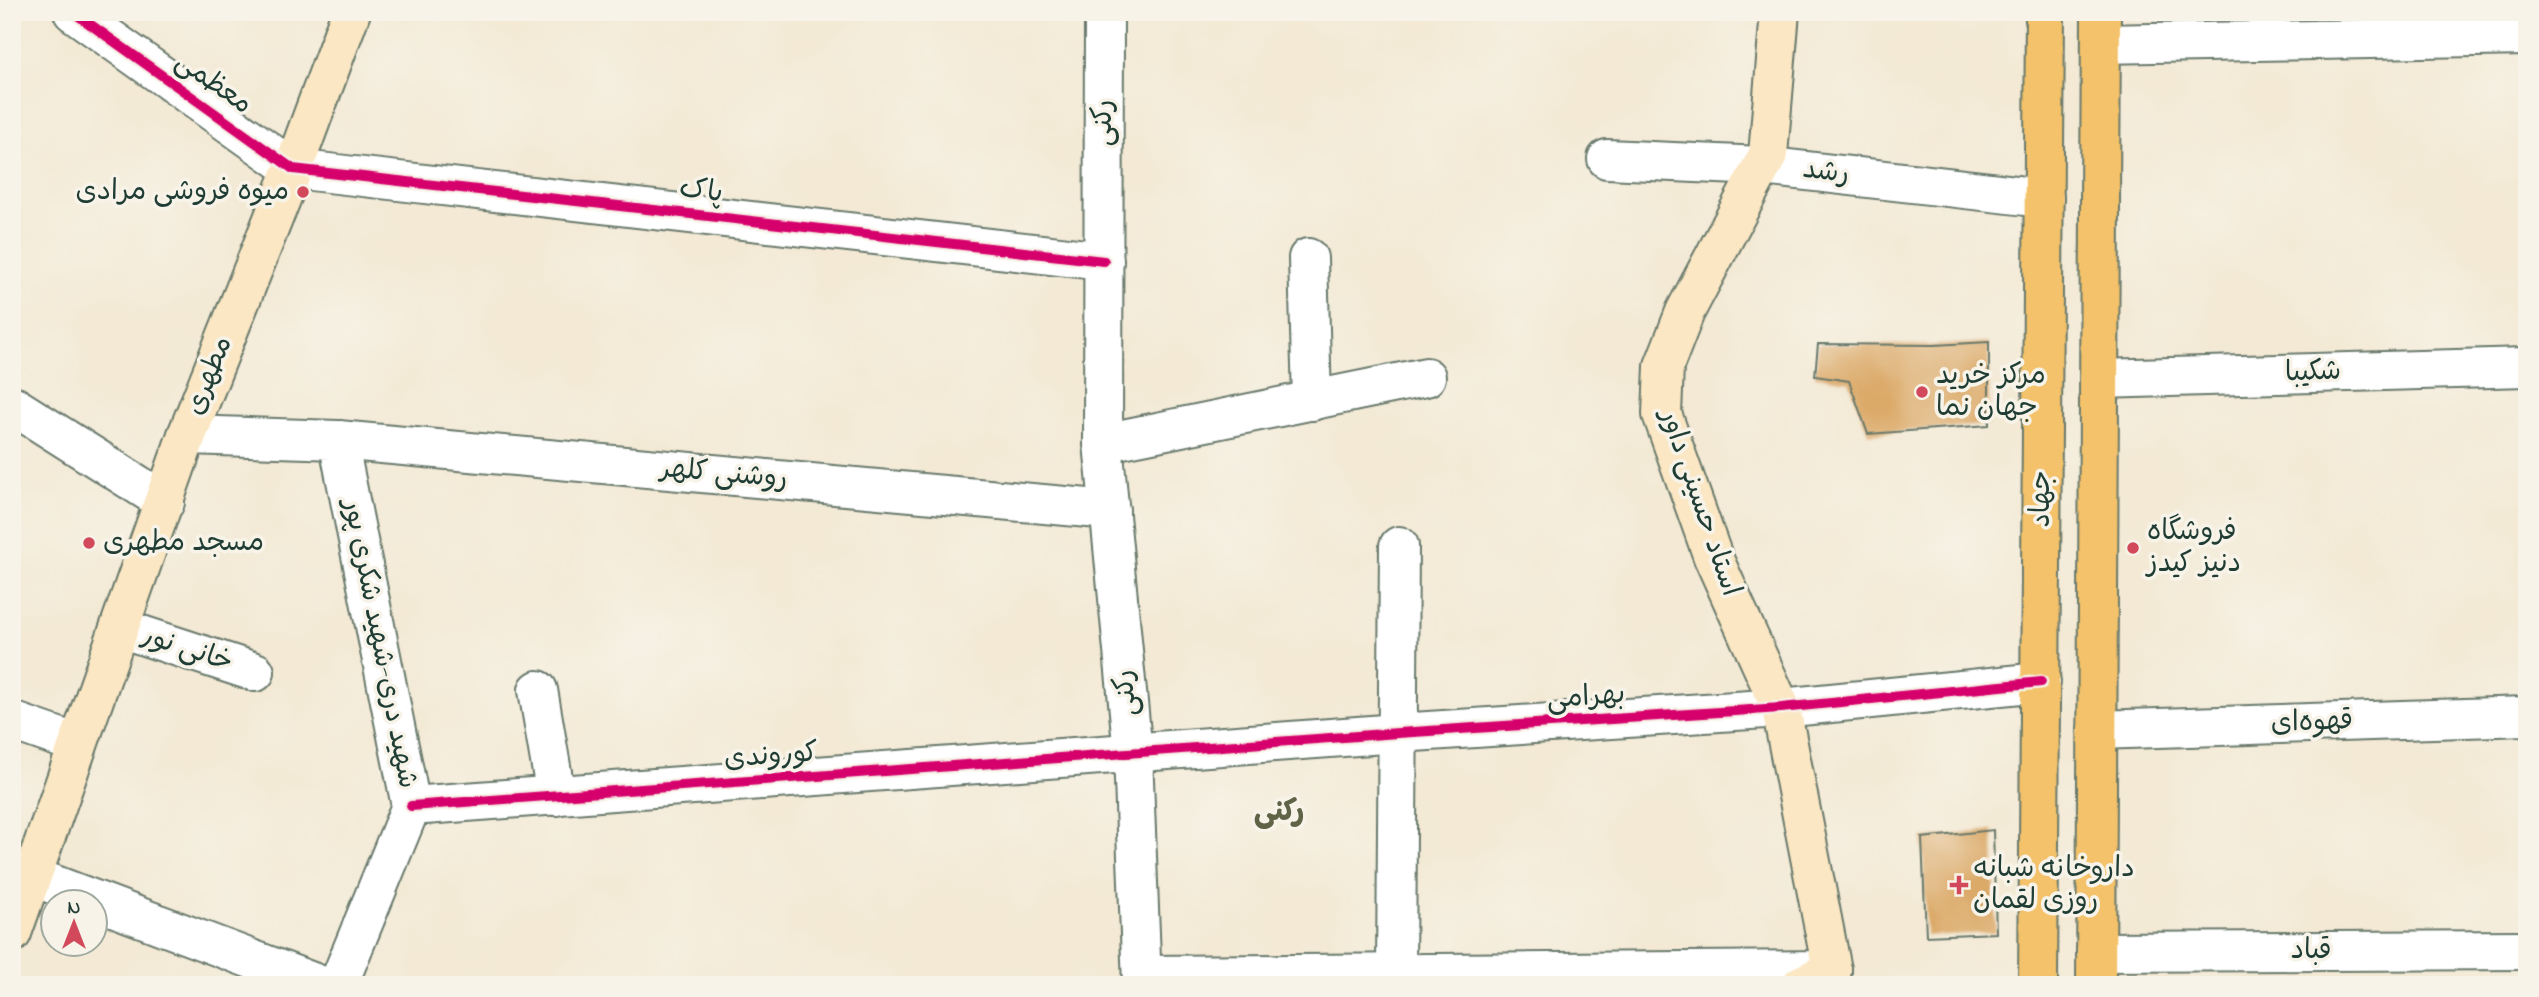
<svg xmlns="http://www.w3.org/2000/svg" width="2539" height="997" font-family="'Indie Flower','Playpen Sans Arabic',sans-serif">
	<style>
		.building { fill: #dba968 }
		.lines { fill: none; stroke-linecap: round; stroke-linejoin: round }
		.street-casing { stroke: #69796c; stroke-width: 42 }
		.secondary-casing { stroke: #69796c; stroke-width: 42 }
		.primary-casing { stroke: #69796c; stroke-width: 42 }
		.street { stroke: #fff; stroke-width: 38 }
		.secondary { stroke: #fbe7c3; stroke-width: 38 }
		.primary { stroke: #f4c26a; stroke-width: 38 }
		.cycleway-casing { stroke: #f7f3e8; stroke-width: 15 }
		.cycleway { stroke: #d6006c; stroke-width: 10 }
		.poi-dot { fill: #d1495b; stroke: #f7f3e8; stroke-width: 2.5 }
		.labels { text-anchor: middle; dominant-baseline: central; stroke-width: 7; stroke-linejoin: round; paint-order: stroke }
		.street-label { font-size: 28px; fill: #1f3d34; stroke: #f7f3e8 }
		.poi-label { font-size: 28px; fill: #1f3d34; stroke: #f7f3e8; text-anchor: start }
		.neighbourhood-label { font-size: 30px; font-weight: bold; fill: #616346; stroke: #f7f3e8 }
	</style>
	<rect width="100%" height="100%" fill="#f7f3e8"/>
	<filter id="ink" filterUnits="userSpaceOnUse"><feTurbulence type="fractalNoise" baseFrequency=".0143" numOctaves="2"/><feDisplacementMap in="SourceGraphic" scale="14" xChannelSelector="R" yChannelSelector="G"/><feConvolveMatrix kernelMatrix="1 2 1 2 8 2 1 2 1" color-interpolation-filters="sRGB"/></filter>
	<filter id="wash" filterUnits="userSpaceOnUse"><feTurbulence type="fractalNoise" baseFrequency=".00686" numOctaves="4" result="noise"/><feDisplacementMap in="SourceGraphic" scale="28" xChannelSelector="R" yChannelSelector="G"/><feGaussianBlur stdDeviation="1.57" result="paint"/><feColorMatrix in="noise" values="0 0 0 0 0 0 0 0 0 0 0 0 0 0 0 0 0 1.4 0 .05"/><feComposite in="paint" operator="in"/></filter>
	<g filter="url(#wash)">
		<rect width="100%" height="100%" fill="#f3e9d4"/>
		<g id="blocks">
			<g class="building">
				<path d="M1989 342V425L1868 434 1849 381 1815 376 1818 344 1934 345Z"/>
				<path d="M1993 830 1996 933 1926 936 1922 838Z"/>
			</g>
		</g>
	</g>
	<g filter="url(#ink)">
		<use href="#blocks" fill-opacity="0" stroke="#69796c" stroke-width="2"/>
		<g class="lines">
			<g class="street-casing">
				<g id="street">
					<path d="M73 12 293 169 1104 261"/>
					<path d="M1104 12 1103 443 1133 754 1142 985"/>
					<path d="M2101 44 2527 36"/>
					<path d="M1607 159 1762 166 2044 198"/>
					<path d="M1308 258 1312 401"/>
					<path d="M2099 379 2527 367"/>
					<path d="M12 405 165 502"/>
					<path d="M187 435 338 440 411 806 338 985"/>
					<path d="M338 440 1110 510"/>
					<path d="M1103 443 1426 377"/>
					<path d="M120 628 255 672"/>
					<path d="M538 690 556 796"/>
					<path d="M12 721 78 744"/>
					<path d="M2097 730 2527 716"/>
					<path d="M411 806 1398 733 1781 708 2041 682"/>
					<path d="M31 876 320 985"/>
					<path d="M2096 952 2527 950"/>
					<path d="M1396 973 1399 546"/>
					<path d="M1142 975 1832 970"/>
				</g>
			</g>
			<g class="secondary-casing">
				<g id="secondary">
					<path d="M1780 12 1768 155 1685 312 1664 366 1662 414 1713 557 1781 708 1832 970 1801 985"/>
					<path d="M12 933 187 435 293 169 351 12"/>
				</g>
			</g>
			<g class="primary-casing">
				<g id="primary">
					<path d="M2038 985 2045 12"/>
					<path d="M2096 985 2101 12"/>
				</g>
			</g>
			<use href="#street" class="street"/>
			<use href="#secondary" class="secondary"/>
			<use href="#primary" class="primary"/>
			<g class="cycleway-casing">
				<g id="cycleway">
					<path d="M73 12 293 169 1104 261"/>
					<path d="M411 806 1398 733 1781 708 2041 682"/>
				</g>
			</g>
			<use href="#cycleway" class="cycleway"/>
		</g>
	</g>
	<g class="poi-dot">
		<circle cx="303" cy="192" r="7"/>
		<circle cx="1922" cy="392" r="7"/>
		<circle cx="89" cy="543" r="7"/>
		<circle cx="2133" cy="548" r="7"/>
		<path d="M1955.5 874.5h7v7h7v7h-7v7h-7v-7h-7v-7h7z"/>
	</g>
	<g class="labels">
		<g class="street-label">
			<text transform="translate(213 84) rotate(35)">معظمی</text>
			<text transform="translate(1104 123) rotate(-90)">رکنی</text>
			<text transform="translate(1826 173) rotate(7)">رشد</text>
			<text transform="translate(701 192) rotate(7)">پاک</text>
			<text transform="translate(2313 373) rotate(-2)">شکیبا</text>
			<text transform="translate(210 376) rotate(-68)">مطهری</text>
			<text transform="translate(724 475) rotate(5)">روشنی کلهر</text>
			<text transform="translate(2042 499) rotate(-90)">جهاد</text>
			<text transform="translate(1699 503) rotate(71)">استاد حسینی داور</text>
			<text transform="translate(379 644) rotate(79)">شهید دری-شهید شکری پور</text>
			<text transform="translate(187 650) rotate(18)">خانی نور</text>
			<text transform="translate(1127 693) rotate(-96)">رکنی</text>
			<text transform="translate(1586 698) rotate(-4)">بهرامی</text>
			<text transform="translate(2312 723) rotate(-2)">قهوه‌ای</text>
			<text transform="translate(771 757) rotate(-4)">کوروندی</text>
			<text x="2311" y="951">قباد</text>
		</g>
		<g class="poi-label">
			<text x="289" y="192" text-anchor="end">میوه فروشی مرادی</text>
			<text x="1936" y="376">مرکز خرید<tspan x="1936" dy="32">جهان نما</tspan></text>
			<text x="2147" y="532">فروشگاه<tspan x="2147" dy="32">دنیز کیدز</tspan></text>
			<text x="103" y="543">مسجد مطهری</text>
			<text x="1973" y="869">داروخانه شبانه<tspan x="1973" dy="32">روزی لقمان</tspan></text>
		</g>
		<g class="neighbourhood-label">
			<text x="1279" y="813">رکنی</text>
		</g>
	</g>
	<rect width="2539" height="997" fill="none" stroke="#f7f3e8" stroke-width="42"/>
	<g transform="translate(74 923)"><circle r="33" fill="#f7f3e8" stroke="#a1aaa0" stroke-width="2"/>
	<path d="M0-5L12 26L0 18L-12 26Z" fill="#d1495b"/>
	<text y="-10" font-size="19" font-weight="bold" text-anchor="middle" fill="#1f3d34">N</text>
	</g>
</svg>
